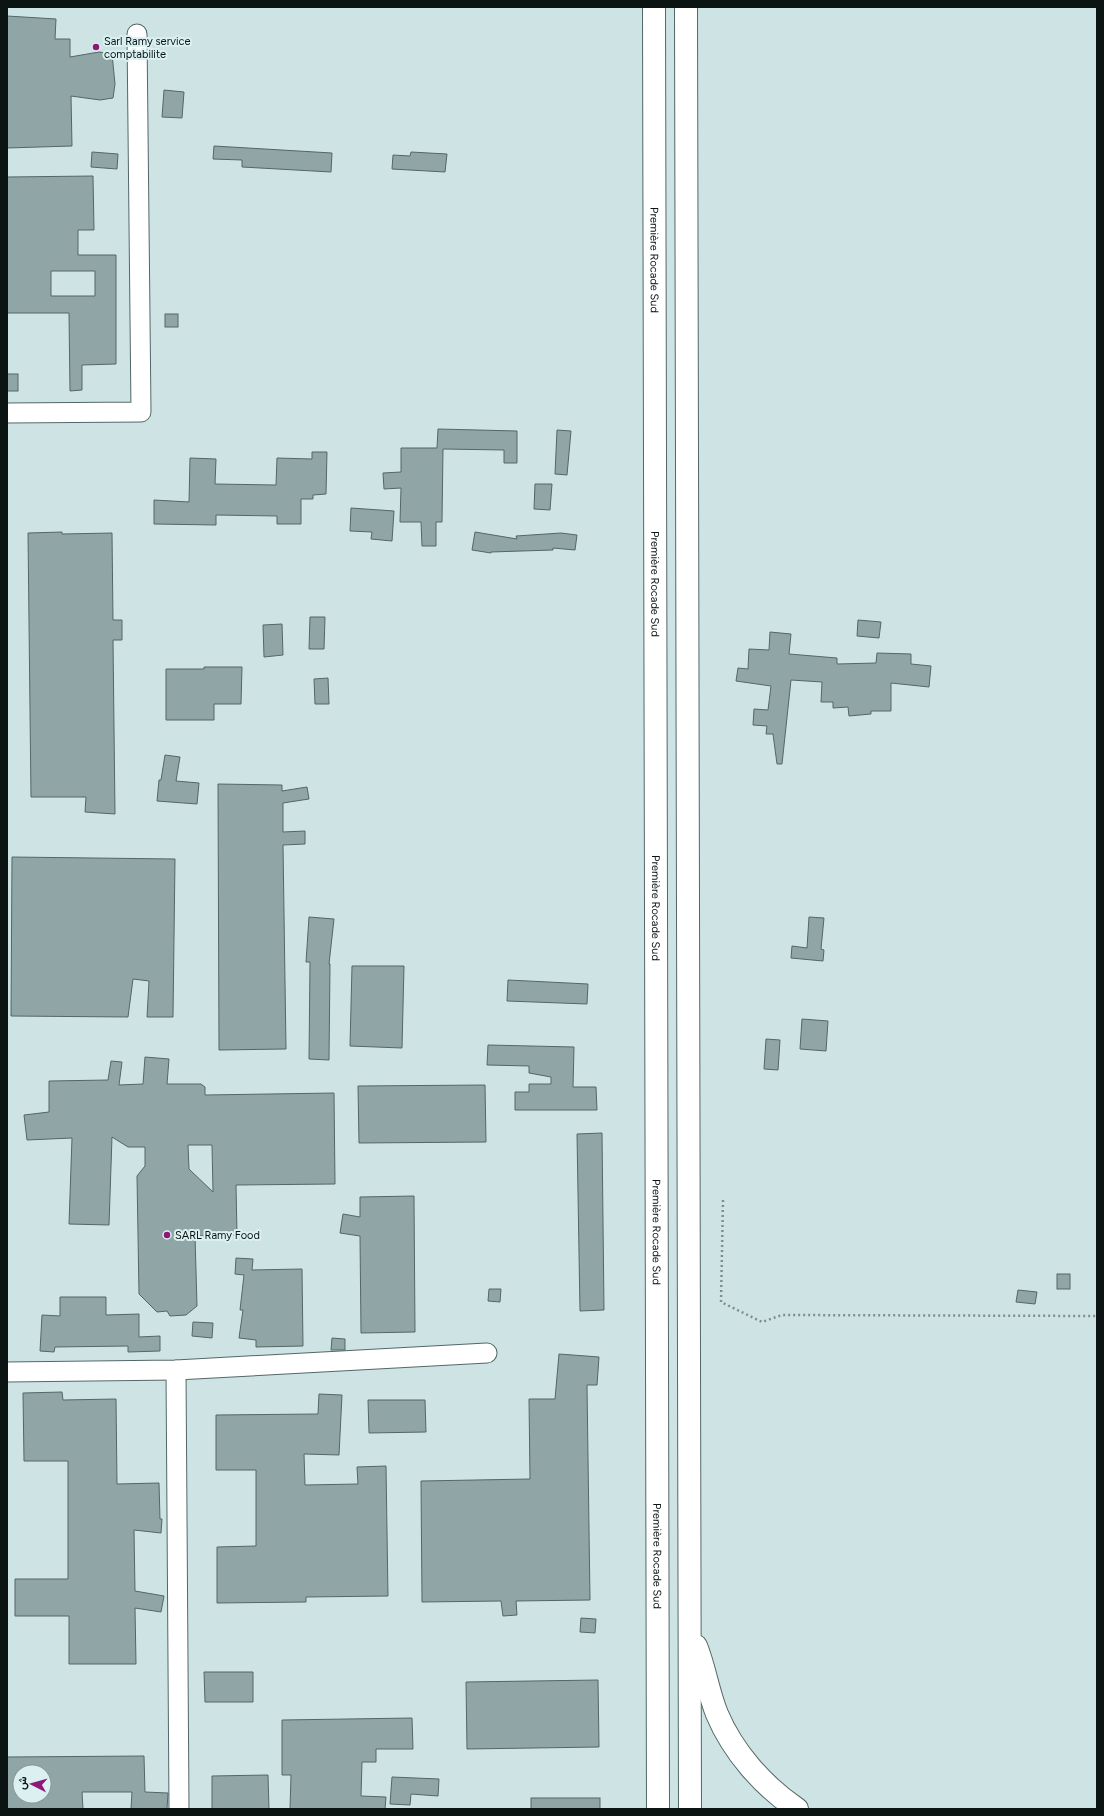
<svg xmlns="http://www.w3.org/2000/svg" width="1104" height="1816" font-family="Figtree,Vazirmatn,sans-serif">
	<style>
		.building { fill: #90a5a5; stroke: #546768; fill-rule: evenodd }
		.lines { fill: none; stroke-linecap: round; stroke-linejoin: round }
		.minor-casing { stroke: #546768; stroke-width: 21 }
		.highway-casing { stroke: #546768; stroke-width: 24 }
		.path { stroke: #7e8e8e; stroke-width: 2.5; stroke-dasharray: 2 3; stroke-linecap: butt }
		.minor { stroke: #fff; stroke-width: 19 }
		.highway { stroke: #fff; stroke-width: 22 }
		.poi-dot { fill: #8f1877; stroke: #dbf1f1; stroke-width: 1.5 }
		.labels { text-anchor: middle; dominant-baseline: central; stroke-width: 4; stroke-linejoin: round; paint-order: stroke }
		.poi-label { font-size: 11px; fill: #0b1313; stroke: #dbf1f1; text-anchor: start }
		.street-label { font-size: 11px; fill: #0b1313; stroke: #dbf1f1 }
	</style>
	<rect width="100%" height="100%" fill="#cee4e4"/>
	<g class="building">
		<path d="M7 16 56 19 55 39H70V57L99 52 112 54 115 84 113 98 100 100 71 96 72 146 7 148Z"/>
		<path d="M164 90 184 92 182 118 162 117Z"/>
		<path d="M214 146 332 153 331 172 242 167V160L213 159Z"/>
		<path d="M92 152 118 154 117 169 91 167Z"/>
		<path d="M411 152 447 154 445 172 392 169 393 155 410 156Z"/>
		<path d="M93 176 94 230H78V255H116V364L82 365V390L70 391 69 313H7V177ZM51 271H95V296H51Z"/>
		<rect x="165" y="314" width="13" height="13"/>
		<rect x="7" y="374" width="11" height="17"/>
		<path d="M438 429 517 431V463H504V450L443 449 442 522H436V546H422L421 522H400L401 488 384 489 383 473 401 472V448H437Z"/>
		<path d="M557 430 571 431 567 475 555 474Z"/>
		<path d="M312 452H327L326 494 313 495V499H301V524H277V516L216 515V525L154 524V500L189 502 190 458 216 459 215 484 276 485 277 458 312 459Z"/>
		<path d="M535 484H552L550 510 534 509Z"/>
		<path d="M351 508 394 511 392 541 371 539 372 532 350 531Z"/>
		<path d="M62 532V534L112 533 113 620H122V640H113L115 814 85 812 86 797H31L28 533Z"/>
		<path d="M475 532 517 539 516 536 561 533 577 535 575 550 553 548V550L491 552V553L472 550Z"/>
		<path d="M310 617H325L324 649H309Z"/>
		<path d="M858 620 881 622 879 638 857 636Z"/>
		<path d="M282 624 283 655 264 657 263 625Z"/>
		<path d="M770 632 791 634 789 654 837 658V664L876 663 877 653 911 654V664L931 666 929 687 891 683V711H871V714L849 716 848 707 833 708V702H821L822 682 791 680 782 764H777L773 734H766L767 726 753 725 754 709 768 710 771 686 736 681 738 668 748 669 749 649 769 650Z"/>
		<path d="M204 667H242L241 704H214V720H166V669H204Z"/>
		<path d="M328 678 329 704H315L314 679Z"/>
		<path d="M165 755 180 757 176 781 199 783 197 804 157 801 159 780H161Z"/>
		<path d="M218 784 282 785V791L307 787 309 799 283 803V832L305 831V844L283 845 286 1049 219 1050Z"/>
		<path d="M12 857 175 859 173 1017H147L149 981 133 979 128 1017 11 1016Z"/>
		<path d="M309 917 334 919 329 964H330L329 1060 309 1059 310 962H306Z"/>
		<path d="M809 917 824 918 821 949 824 950 823 961 791 958 792 946 807 948Z"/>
		<path d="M352 966H404L402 1048 350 1046Z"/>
		<path d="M508 980 588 984 587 1004 507 1001Z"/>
		<path d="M802 1019 828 1021 826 1051 800 1049Z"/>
		<path d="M766 1039 780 1040 778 1070 764 1069Z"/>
		<path d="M488 1045 574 1047 573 1087H596L597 1110H515V1092H529V1084H551V1077L529 1073V1066L487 1065Z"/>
		<path d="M145 1057 169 1059 167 1084H201L205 1087V1095L334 1093 335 1184 236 1185 237 1235 195 1236 197 1306 186 1315 170 1316 167 1311 157 1312 139 1294 137 1176 145 1166V1147H128L112 1137 109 1225 69 1224 72 1138 27 1140 24 1115 49 1112V1081L108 1080 111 1061 122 1062 119 1085 143 1084ZM188 1145H212L213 1192 189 1169Z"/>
		<path d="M485 1085 486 1142 359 1143 358 1086Z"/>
		<path d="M602 1133 604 1310 580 1311 577 1134Z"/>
		<path d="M414 1196 415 1332 361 1333 360 1236 340 1233 343 1214 360 1217V1197Z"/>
		<path d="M236 1258 253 1259 252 1270 302 1269 303 1346 256 1347V1340L239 1338 243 1310H240L244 1275 235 1274Z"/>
		<rect x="1057" y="1274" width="13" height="15"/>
		<path d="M489 1289H501L500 1302 488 1301Z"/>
		<path d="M1018 1290 1037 1292 1035 1304 1016 1302Z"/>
		<path d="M60 1297H106V1315L139 1314V1337L160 1336V1351L128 1352V1346L55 1347 54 1352 40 1351 42 1315 60 1316Z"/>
		<path d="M193 1322 213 1323 212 1338 192 1336Z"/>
		<path d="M332 1338 345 1339V1350H331Z"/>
		<path d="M559 1354 599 1357 597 1385H587L590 1600 516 1601 517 1615 503 1616 501 1601 422 1602 421 1481 530 1479 529 1399H555Z"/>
		<path d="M62 1392 63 1400 116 1399 117 1484 159 1483 160 1519H162L161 1533 134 1530 135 1591 164 1596 161 1612 135 1608 136 1664H69V1616H15V1579H68V1461H24L23 1393Z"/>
		<path d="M319 1394 342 1395 339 1455 304 1454 305 1485 358 1484 357 1467 386 1466 388 1596 306 1597V1602L217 1603V1547L256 1546V1470H216V1415L318 1414Z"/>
		<path d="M368 1400H425L426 1432 369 1433Z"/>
		<path d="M581 1618 596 1619 595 1633 580 1632Z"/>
		<path d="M204 1672H253V1702H205Z"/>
		<path d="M598 1680 599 1747 467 1749 466 1682Z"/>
		<path d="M412 1718 413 1749H376V1762H362L361 1796 386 1797 385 1809H290L291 1775H282V1720Z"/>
		<path d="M144 1756 145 1792 168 1793 167 1809H131L132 1792H82L83 1809H7V1757ZM20 1772H44V1796H20Z"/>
		<path d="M268 1775 269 1809H212V1776Z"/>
		<path d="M392 1777 439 1779 438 1796 411 1794 410 1805 390 1804Z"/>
		<rect x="531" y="1798" width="69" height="11"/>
	</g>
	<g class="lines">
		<g class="minor-casing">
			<g id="minor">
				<path d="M7 413 141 412 137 34"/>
				<path d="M176 1370 179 1809"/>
				<path d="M7 1372 176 1370 487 1353"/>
			</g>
		</g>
		<g class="highway-casing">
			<g id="highway">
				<path id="s1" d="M654 7 658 1809"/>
				<path d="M686 7 690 1809"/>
				<path d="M696 1646C705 1668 708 1692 717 1714 733 1752 763 1786 797 1809"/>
			</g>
		</g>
		<path class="path" d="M723 1200 721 1302 762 1322 782 1315 1097 1316"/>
		<use href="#minor" class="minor"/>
		<use href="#highway" class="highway"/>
	</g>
	<g class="poi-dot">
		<circle cx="96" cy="47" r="4"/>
		<circle cx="167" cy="1235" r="4"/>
	</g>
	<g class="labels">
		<g class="poi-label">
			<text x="104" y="41">Sarl Ramy service<tspan x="104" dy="13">comptabilite</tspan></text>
			<text x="175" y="1235">SARL Ramy Food</text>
		</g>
		<g class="street-label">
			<text stroke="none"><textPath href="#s1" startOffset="253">Première Rocade Sud</textPath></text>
			<text stroke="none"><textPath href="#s1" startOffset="577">Première Rocade Sud</textPath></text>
			<text stroke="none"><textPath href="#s1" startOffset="901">Première Rocade Sud</textPath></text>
			<text stroke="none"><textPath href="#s1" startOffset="1225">Première Rocade Sud</textPath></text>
			<text stroke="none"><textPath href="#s1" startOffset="1549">Première Rocade Sud</textPath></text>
		</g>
	</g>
	<rect width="1104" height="1816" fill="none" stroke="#0b1313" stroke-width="16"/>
	<g transform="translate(32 1784) rotate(276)"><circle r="19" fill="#dbf1f1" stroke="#889898"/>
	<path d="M0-3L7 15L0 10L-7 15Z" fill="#8f1877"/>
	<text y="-6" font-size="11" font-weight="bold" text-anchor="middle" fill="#0b1313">ش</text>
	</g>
</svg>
